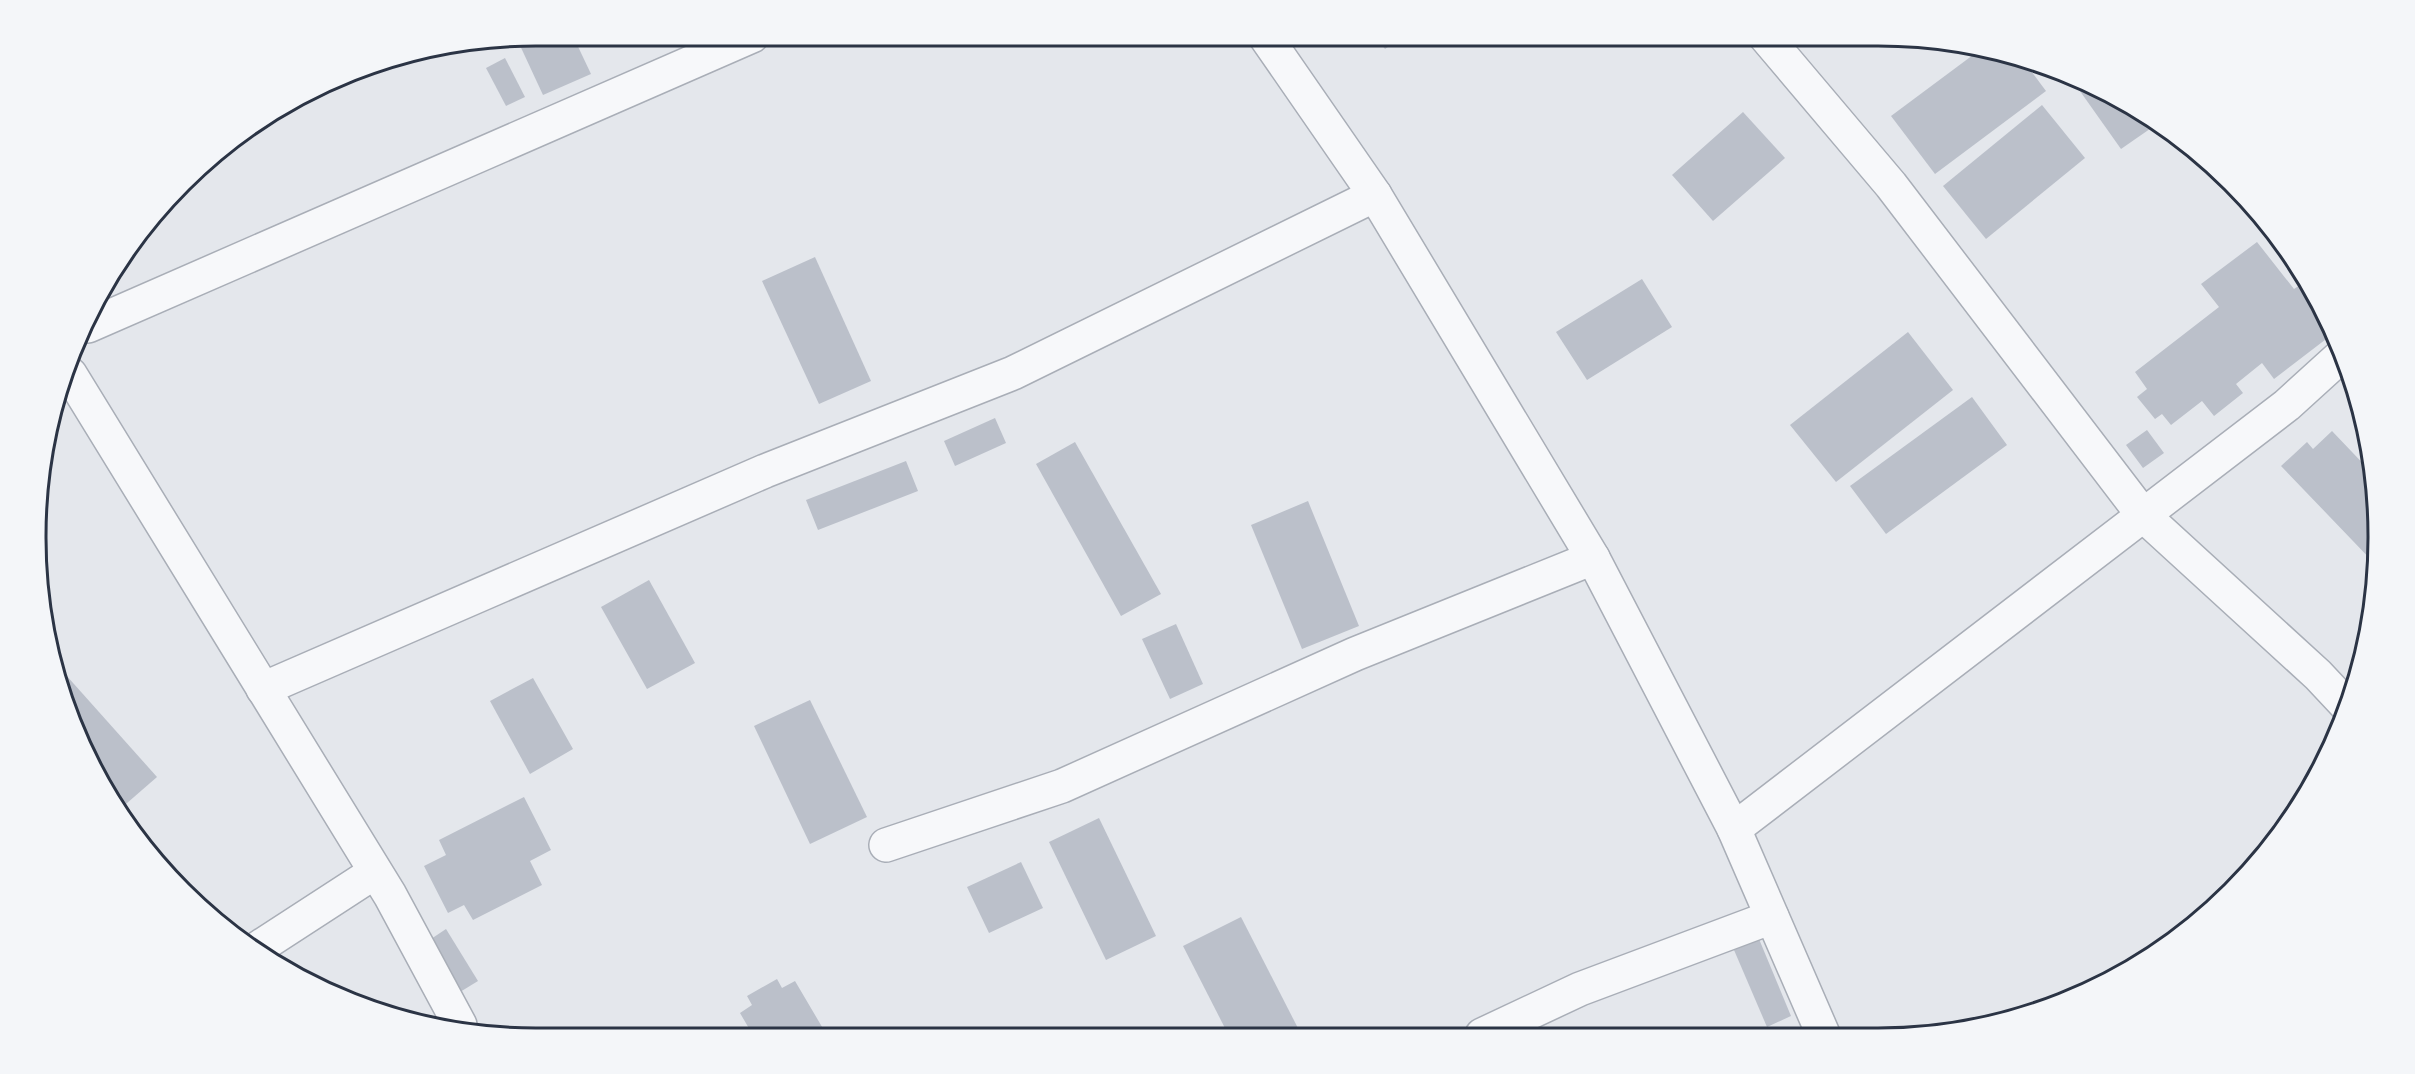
<svg xmlns="http://www.w3.org/2000/svg" width="2415" height="1074" font-family="'Golos Text',sans-serif">
	<style>
		.building { fill: #bbc0ca }
		.lines { fill: none; stroke-linecap: round; stroke-linejoin: round }
		.street-casing { stroke: #a9aeb7; stroke-width: 36 }
		.street { stroke: #f7f8fa; stroke-width: 33 }
		.rim { fill: none; stroke: #2b3445; stroke-width: 3 }
	</style>
	<rect width="100%" height="100%" fill="#e4e7ec"/>
	<g class="building">
		<path d="M537 36H573L591 74 543 95 517 39Z"/>
		<path d="M1375 36H1403L1385 49Z"/>
		<path d="M1977 52 2023 60 2046 91 1935 174 1891 116Z"/>
		<path d="M505 58 525 97 506 106 486 68Z"/>
		<path d="M2070 77 2129 103 2157 124 2121 149Z"/>
		<path d="M2042 105 2085 158 1986 239 1943 186Z"/>
		<path d="M1743 112 1785 158 1713 221 1672 175Z"/>
		<path d="M2257 242 2294 289 2306 281 2327 316 2334 333 2274 379 2262 363 2236 384 2243 393 2214 416 2202 401 2171 425 2162 414 2155 419 2137 397 2147 389 2135 372 2219 307 2201 284Z"/>
		<path d="M815 257 871 381 819 404 762 281Z"/>
		<path d="M1642 279 1672 327 1587 380 1556 332Z"/>
		<path d="M1908 332 1953 390 1836 482 1790 425Z"/>
		<path d="M1972 397 2007 445 1886 534 1850 486Z"/>
		<path d="M995 418 1006 443 955 466 944 441Z"/>
		<path d="M2147 430 2164 453 2143 468 2126 445Z"/>
		<path d="M2332 431 2373 474 2378 505 2376 565 2281 466 2307 442 2313 449Z"/>
		<path d="M1075 442 1161 594 1121 616 1036 464Z"/>
		<path d="M906 461 918 491 818 530 806 500Z"/>
		<path d="M1308 501 1359 626 1302 649 1251 525Z"/>
		<path d="M649 580 695 663 647 689 601 607Z"/>
		<path d="M1176 624 1203 684 1170 699 1142 639Z"/>
		<path d="M57 665 157 777 119 810 103 788Z"/>
		<path d="M533 678 573 749 530 774 490 701Z"/>
		<path d="M810 700 867 817 810 844 754 726Z"/>
		<path d="M524 797 551 850 530 861 542 885 473 920 464 905 448 913 424 866 446 855 439 840Z"/>
		<path d="M1099 818 1156 936 1106 960 1049 842Z"/>
		<path d="M1021 862 1043 908 989 933 967 887Z"/>
		<path d="M1241 917 1302 1036H1229L1183 946Z"/>
		<path d="M446 929 478 981 460 992 428 941Z"/>
		<path d="M1759 939 1791 1016 1767 1027 1734 950Z"/>
		<path d="M777 979 782 988 795 981 828 1037H754L740 1013 752 1005 747 996Z"/>
	</g>
	<g class="lines">
		<g class="street-casing">
			<g id="street">
				<path d="M1265 36 1375 195 1593 558 1734 829 1823 1034"/>
				<path d="M1765 36 1891 185 2143 515 2318 675 2348 707"/>
				<path d="M88 326 752 36"/>
				<path d="M70 374 390 895 460 1025"/>
				<path d="M263 689 765 471 1013 373 1375 195"/>
				<path d="M1734 829 2287 405 2342 355"/>
				<path d="M886 845 1062 786 1355 654 1593 558"/>
				<path d="M258 948 375 872"/>
				<path d="M1482 1035 1580 989 1772 917"/>
			</g>
		</g>
		<use href="#street" class="street"/>
	</g>
	<path d="M0 0H2415V1074H0ZM536 46H1878A490 490 0 0 1 2368 536V538A490 490 0 0 1 1878 1028H536A490 490 0 0 1 46 538V536A490 490 0 0 1 536 46Z" fill="#f4f6f9" fill-rule="evenodd"/>
	<path class="rim" d="M536 46H1878A490 490 0 0 1 2368 536V538A490 490 0 0 1 1878 1028H536A490 490 0 0 1 46 538V536A490 490 0 0 1 536 46Z"/>
</svg>
